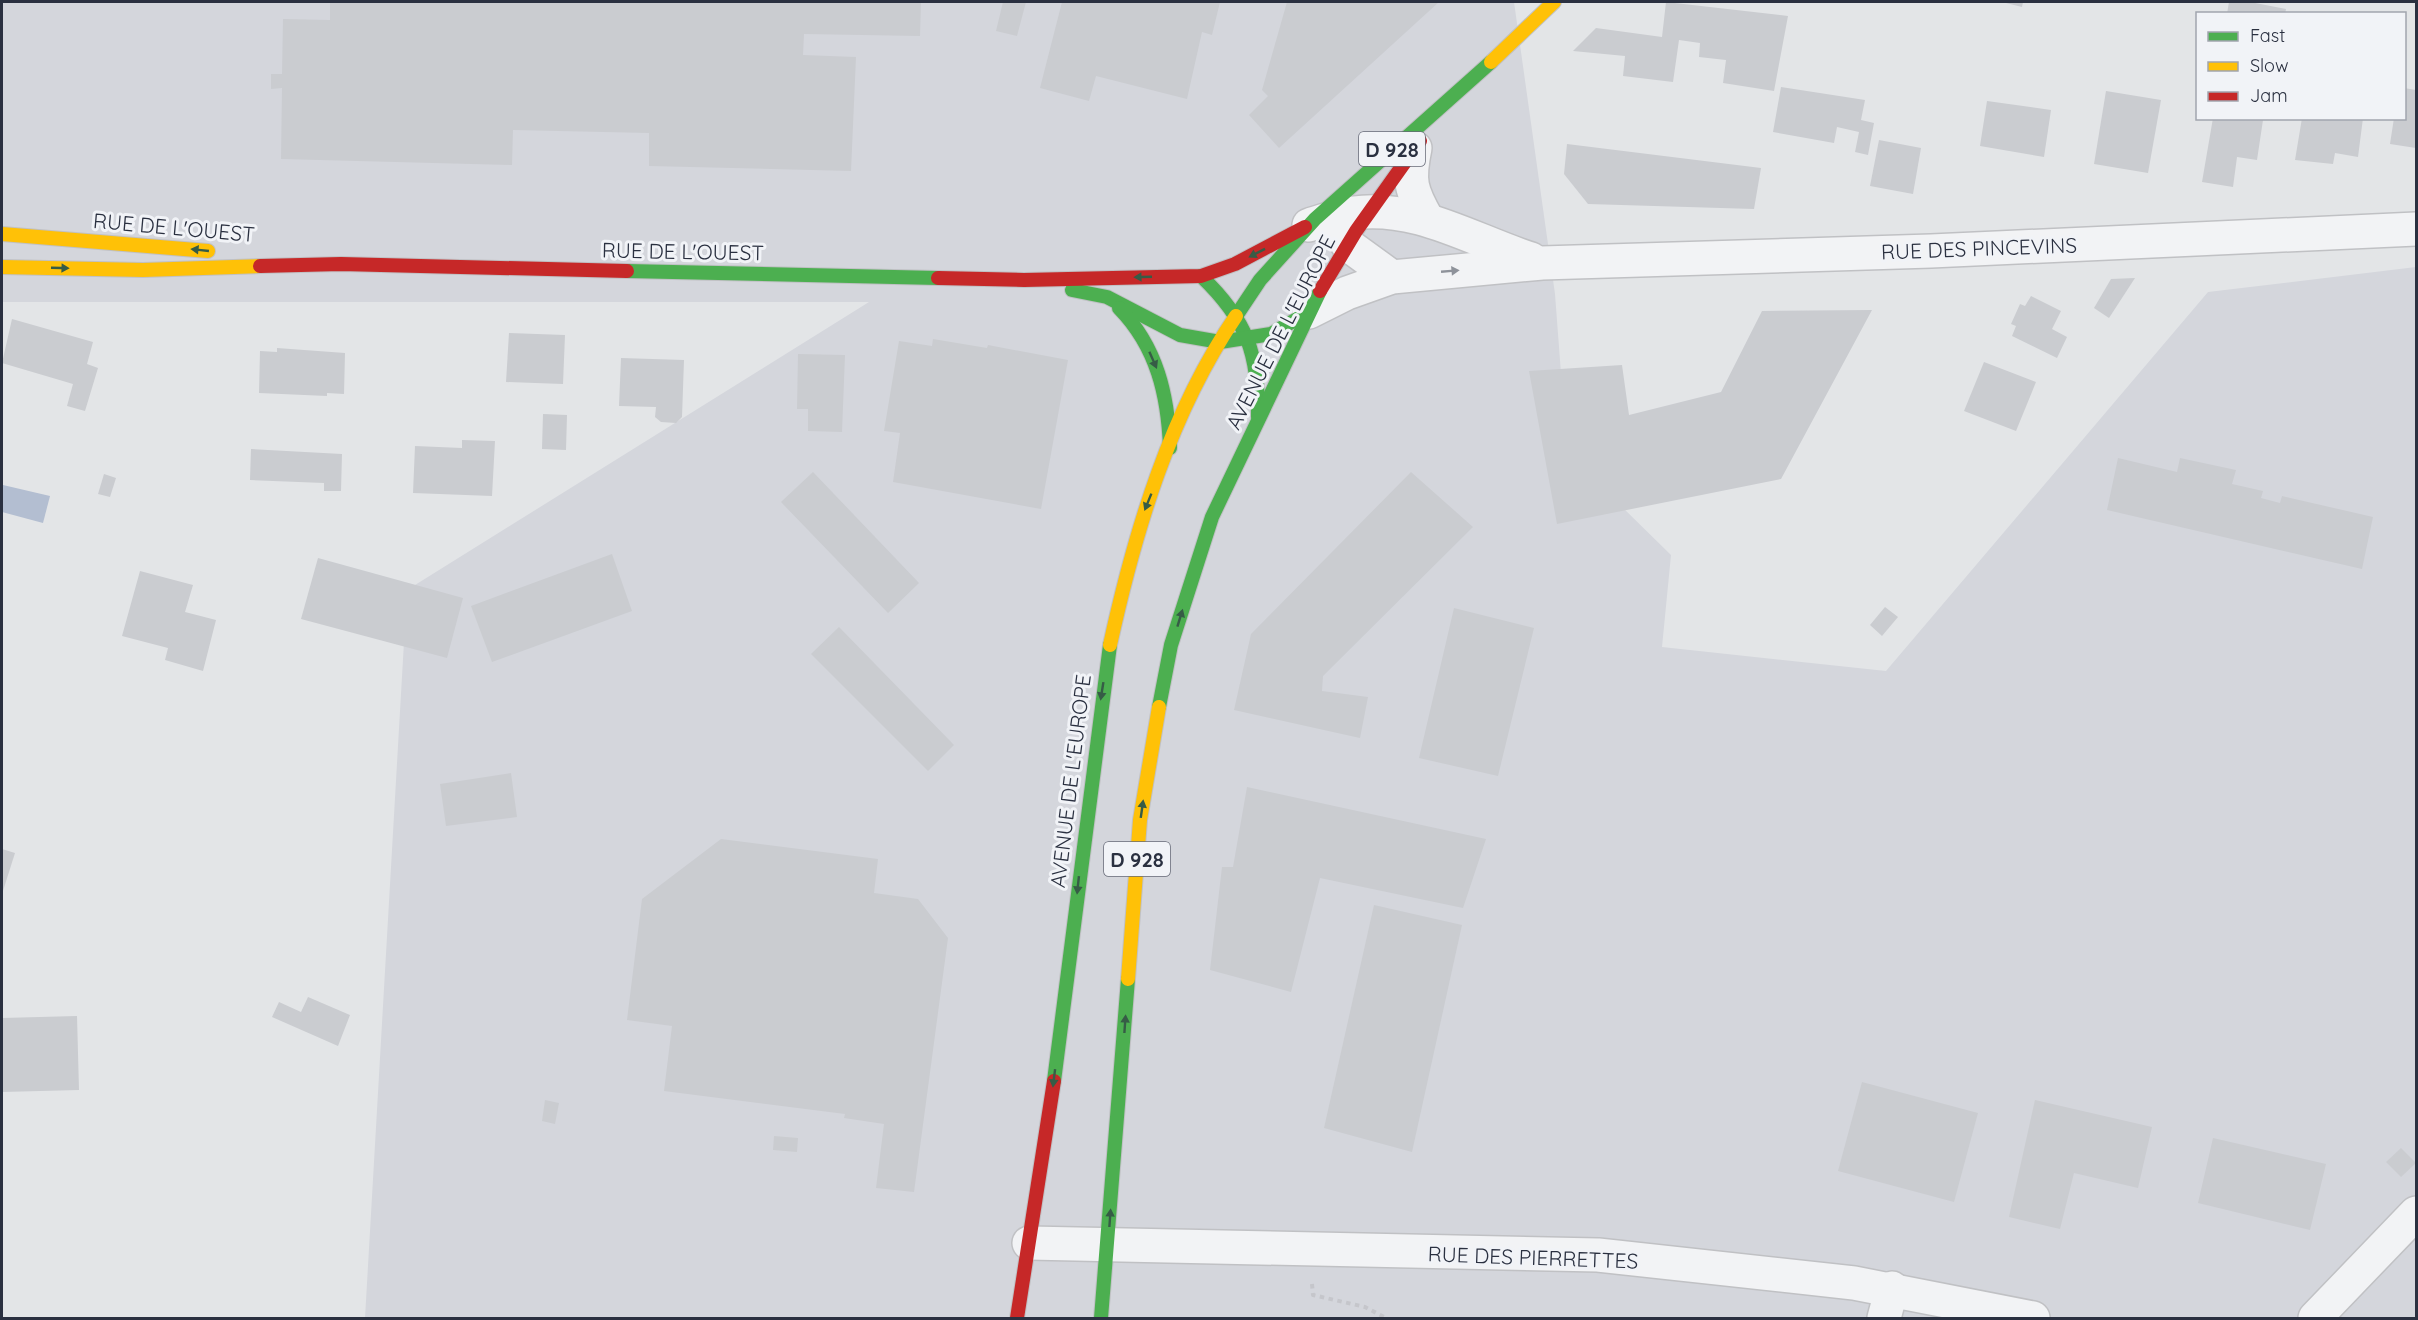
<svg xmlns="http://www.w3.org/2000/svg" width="2418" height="1320" font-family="Quicksand,sans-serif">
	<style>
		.built { fill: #d4d6dc }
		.water { fill: #b3bed1 }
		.building { fill: #caccd0 }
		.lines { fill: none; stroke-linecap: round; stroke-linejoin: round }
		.street-casing { stroke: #c0c1c4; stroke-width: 36 }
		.fast-casing { stroke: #c0c1c4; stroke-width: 16 }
		.slow-casing { stroke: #c0c1c4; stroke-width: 16 }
		.jam-casing { stroke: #c0c1c4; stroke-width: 16 }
		.path { stroke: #c5c6cb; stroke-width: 4; stroke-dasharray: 4.5 4.5; stroke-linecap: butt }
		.street { stroke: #f2f3f5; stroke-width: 33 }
		.fast { stroke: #4caf50; stroke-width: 14 }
		.slow { stroke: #ffc107; stroke-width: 14 }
		.jam { stroke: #c62828; stroke-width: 14 }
		.oneway { fill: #365c46 }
		.oneway2 { fill: #8e929a }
		.labels { text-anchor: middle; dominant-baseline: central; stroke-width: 6; stroke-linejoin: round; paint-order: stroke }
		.shield { fill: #f1f3f7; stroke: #666a77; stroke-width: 1.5 }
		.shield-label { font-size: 20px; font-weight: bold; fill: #2a3040 }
		.street-label { font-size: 21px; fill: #2a3040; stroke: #f1f3f7 }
	</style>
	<rect width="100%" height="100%" fill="#e3e5e7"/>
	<path class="built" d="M2 2H1514L1555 294 1567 453 1671 555 1662 647 1886 671 2208 292 2416 267V1318H365L407 590 869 302H2Z"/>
	<path class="water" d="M3 485 50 496 43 523 2 512Z"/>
	<g class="building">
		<path d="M330 2H921L920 36 804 34 803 55 856 57 851 171 649 166V133L513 130 512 165 281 159 282 88 271 89V74H282L283 19 330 20Z"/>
		<path d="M1003 2H1026L1017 36 996 31Z"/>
		<path d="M1062 2H1220L1212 35 1202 32 1187 99 1096 76 1089 101 1040 88Z"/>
		<path d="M1287 2H1439L1279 148 1249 115 1268 96 1262 90Z"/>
		<path d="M1666 2 1788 16 1774 91 1723 83 1726 60 1699 57 1700 43 1679 40 1673 82 1623 76 1625 56 1573 51 1596 28 1662 37Z"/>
		<path d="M2002 2H2023L2022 7Z"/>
		<path d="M2229 2H2250L2286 9 2285 14H2227Z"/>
		<path d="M1781 87 1865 100 1861 120 1874 123 1868 155 1855 152 1859 132 1837 127 1834 143 1773 132Z"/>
		<path d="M2404 88 2416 90V148L2390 144 2394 118H2404Z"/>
		<path d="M2106 91 2161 100 2148 173 2094 164Z"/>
		<path d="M1987 101 2051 110 2044 157 1980 146Z"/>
		<path d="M2213 118 2263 120 2257 160 2237 157 2233 187 2202 182Z"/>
		<path d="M2302 118H2363L2358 157 2335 153 2333 164 2295 160Z"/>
		<path d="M1879 140 1921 148 1913 194 1870 186Z"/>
		<path d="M1567 144 1761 168 1754 209 1588 204 1564 174Z"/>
		<path d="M2135 278 2109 318 2094 308 2111 279Z"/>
		<path d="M2031 296 2061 311 2052 329 2067 337 2057 358 2012 336 2016 326 2011 324 2020 304 2025 306Z"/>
		<path d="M1872 310 1781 479 1557 524 1529 371 1622 365 1629 415 1721 392 1762 311Z"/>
		<path d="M12 319 93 342 87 364 98 368 85 411 67 406 73 384 2 363Z"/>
		<path d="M509 333 565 335 563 384 506 382Z"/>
		<path d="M933 339 987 348 988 345 1068 360 1041 509 893 482 900 433 884 431 899 341 932 346Z"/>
		<path d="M277 348 345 353 344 394 327 393V396L259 393 260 351 277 352Z"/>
		<path d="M798 354 845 355 842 432 808 431V409H797Z"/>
		<path d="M621 358 684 360 682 417 676 423 661 422 655 417 656 407 619 406Z"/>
		<path d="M1984 362 2036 382 2016 431 1964 411Z"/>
		<path d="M543 414 567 415 566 450 542 449Z"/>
		<path d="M462 440 495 441 492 496 413 493 415 446 462 448Z"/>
		<path d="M251 449 342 454 341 491H324V483L250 480Z"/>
		<path d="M2118 458 2177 472 2180 458 2236 470 2232 484 2263 491 2261 498 2280 503 2282 496 2373 517 2362 569 2107 510Z"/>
		<path d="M813 472 919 583 888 613 781 502Z"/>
		<path d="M1411 472 1473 527 1323 676 1322 691 1368 697 1360 738 1234 710 1251 634Z"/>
		<path d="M104 474 116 478 110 497 98 494Z"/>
		<path d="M612 554 632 611 492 662 471 606Z"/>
		<path d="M318 558 463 598 447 658 301 619Z"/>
		<path d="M140 571 193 585 185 612 216 620 203 671 165 660 168 648 122 636Z"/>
		<path d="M1885 607 1898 617 1882 636 1870 625Z"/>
		<path d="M1454 608 1534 628 1498 776 1419 758Z"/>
		<path d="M839 627 954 745 928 771 811 654Z"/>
		<path d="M511 773 517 817 446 826 440 784Z"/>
		<path d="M1247 787 1486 839 1463 908 1320 878 1291 992 1210 970 1222 867H1233Z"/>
		<path d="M721 839 878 859 874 893 918 899 948 938 914 1192 876 1188 884 1124 844 1118 845 1114 664 1091 672 1026 627 1020 642 899Z"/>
		<path d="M2 849 15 853 2 894Z"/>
		<path d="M1374 905 1462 925 1412 1152 1324 1128Z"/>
		<path d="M308 997 350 1015 338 1046 272 1017 279 1002 301 1012Z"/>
		<path d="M77 1016 79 1090 2 1092V1018Z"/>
		<path d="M1862 1082 1978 1113 1954 1202 1838 1171Z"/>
		<path d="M545 1100 559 1103 555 1124 542 1121Z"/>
		<path d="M2035 1100 2152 1127 2138 1188 2074 1173 2060 1229 2009 1217Z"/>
		<path d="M774 1136 798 1138 797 1152 773 1150Z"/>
		<path d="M2213 1138 2326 1164 2310 1230 2198 1203Z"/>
		<path d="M2401 1148 2416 1163 2401 1177 2386 1162Z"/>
	</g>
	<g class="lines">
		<g class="street-casing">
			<g id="street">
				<path d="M1415 148C1408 181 1411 191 1427 219"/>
				<path d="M1339 219 1343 238 1348 245 1392 277"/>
				<path d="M1309 225C1323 221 1338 215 1353 213 1416 204 1474 241 1531 259"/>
				<path d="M1309 312 1347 293 1392 277 1542 263 1931 251 2416 229"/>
				<path d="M1029 1243 1598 1255 1854 1283 2033 1318"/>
				<path d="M1884 1318 1892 1288"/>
				<path d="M2315 1318 2416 1213"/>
			</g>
		</g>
		<g class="fast-casing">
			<g id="fast">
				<path d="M627 271 938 278"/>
				<path d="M1201 276C1247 320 1259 354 1258 417"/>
				<path d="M1072 290 1107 297 1180 335 1220 342 1271 334 1309 312"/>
				<path d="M1119 308C1157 347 1168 395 1170 448"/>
				<path d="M1236 316 1260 280 1315 219 1491 62"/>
				<path d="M1159 707 1171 645 1212 517 1320 291"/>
				<path d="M1054 1081 1110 645"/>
				<path d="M1101 1318 1128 979"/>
			</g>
		</g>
		<g class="slow-casing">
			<g id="slow">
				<path d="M1491 62 1554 2"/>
				<path d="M2 234 208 251"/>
				<path d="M2 267 143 270 260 266"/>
				<path d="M1110 645C1135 531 1170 413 1236 316"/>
				<path d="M1128 979 1140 820 1159 707"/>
			</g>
		</g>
		<g class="jam-casing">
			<g id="jam">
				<path d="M260 266 341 264 627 271"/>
				<path d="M938 278 1024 280 1201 276 1235 264 1305 227"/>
				<path d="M1320 291 1356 231 1420 141"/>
				<path d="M1017 1318 1054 1081"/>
			</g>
		</g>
		<path class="path" d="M1312 1284 1313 1295 1365 1307 1386 1318"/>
		<use href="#street" class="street"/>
		<use href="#fast" class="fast"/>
		<use href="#slow" class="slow"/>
		<use href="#jam" class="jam"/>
	</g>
	<defs><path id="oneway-solid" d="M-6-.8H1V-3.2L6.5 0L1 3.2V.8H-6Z" transform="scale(1.5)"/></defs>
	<g class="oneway">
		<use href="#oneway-solid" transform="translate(200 250) rotate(-174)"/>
		<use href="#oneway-solid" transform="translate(1257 253) rotate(153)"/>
		<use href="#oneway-solid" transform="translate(60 268) rotate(2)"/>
		<use href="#oneway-solid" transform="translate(1143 277) rotate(178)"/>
		<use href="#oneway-solid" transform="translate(1153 360) rotate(66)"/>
		<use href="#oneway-solid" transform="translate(1148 502) rotate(112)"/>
		<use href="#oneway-solid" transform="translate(1180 618) rotate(-73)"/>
		<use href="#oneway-solid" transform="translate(1102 691) rotate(99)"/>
		<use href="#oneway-solid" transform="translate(1142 809) rotate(-82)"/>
		<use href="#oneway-solid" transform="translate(1078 885) rotate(96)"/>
		<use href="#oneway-solid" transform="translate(1125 1024) rotate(-86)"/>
		<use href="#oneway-solid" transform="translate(1054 1078) rotate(97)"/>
		<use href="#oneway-solid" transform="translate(1110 1218) rotate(-86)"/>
	</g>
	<use class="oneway2" href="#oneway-solid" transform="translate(1450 271) rotate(-5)"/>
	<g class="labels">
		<g class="shield">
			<rect x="1359" y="132" width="66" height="34" rx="4.5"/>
			<rect x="1104" y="842" width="66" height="34" rx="4.5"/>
		</g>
		<g class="shield-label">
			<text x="1392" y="149">D 928</text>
			<text x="1137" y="859">D 928</text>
		</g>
		<g class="street-label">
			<text transform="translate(174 227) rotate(5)">RUE DE L'OUEST</text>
			<text transform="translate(1979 248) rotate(-2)">RUE DES PINCEVINS</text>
			<text transform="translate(683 251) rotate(1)">RUE DE L'OUEST</text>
			<text transform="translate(1280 332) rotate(-63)">AVENUE DE L'EUROPE</text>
			<text transform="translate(1070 781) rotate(-83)">AVENUE DE L'EUROPE</text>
			<text transform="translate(1533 1257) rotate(2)">RUE DES PIERRETTES</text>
		</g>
	</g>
	<rect width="2418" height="1320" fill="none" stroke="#2a3040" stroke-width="6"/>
	<rect x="2196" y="12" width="210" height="108" fill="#f1f3f7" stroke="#a1a5ae" stroke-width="1.5"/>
	<rect x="2208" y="32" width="30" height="9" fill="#4caf50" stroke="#a1a5ae" stroke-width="1.5"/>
	<text x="2250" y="42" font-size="18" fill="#2a3040">Fast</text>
	<rect x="2208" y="62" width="30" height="9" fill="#ffc107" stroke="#a1a5ae" stroke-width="1.5"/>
	<text x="2250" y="72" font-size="18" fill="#2a3040">Slow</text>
	<rect x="2208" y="92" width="30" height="9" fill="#c62828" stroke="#a1a5ae" stroke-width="1.5"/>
	<text x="2250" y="102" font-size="18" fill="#2a3040">Jam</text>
</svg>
